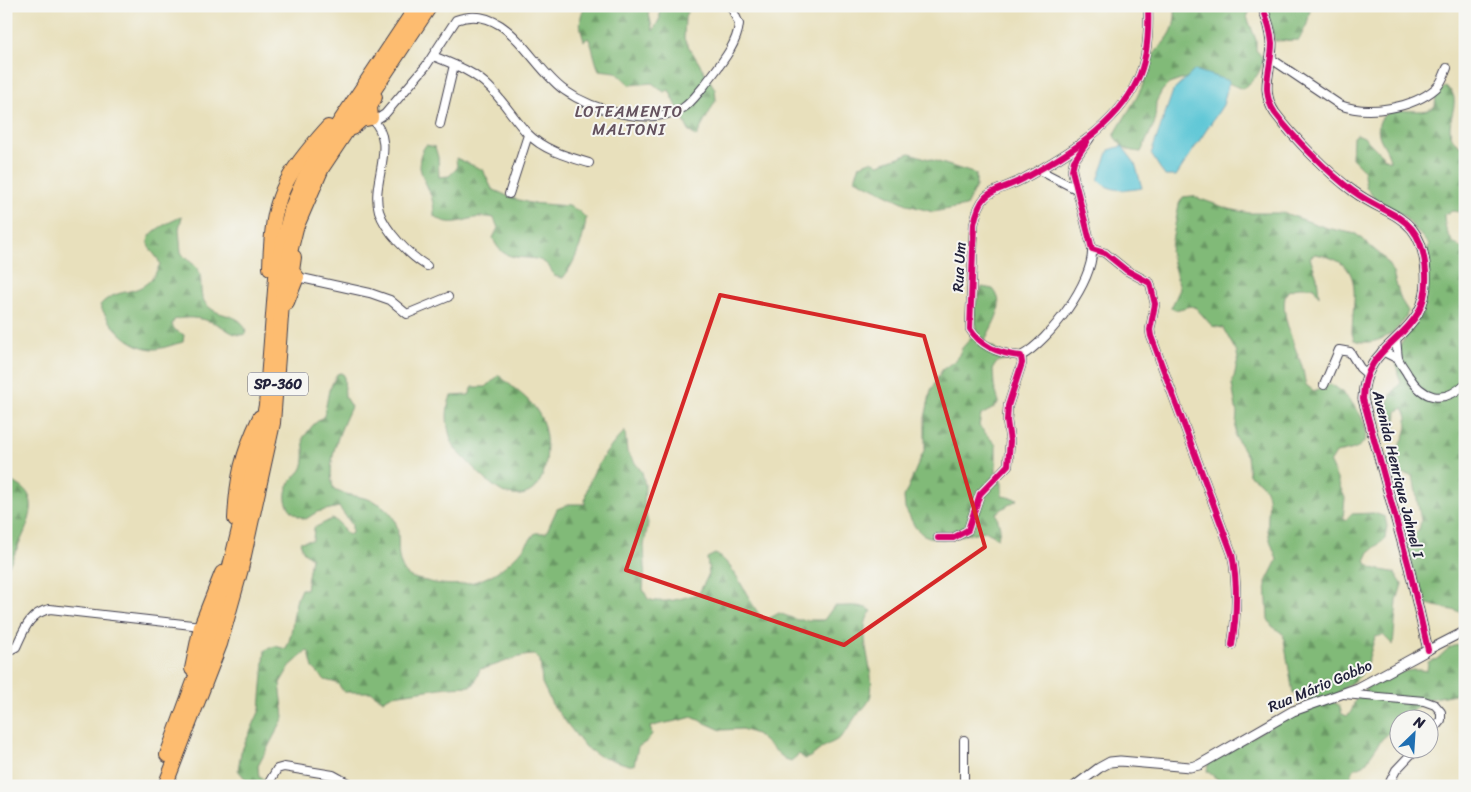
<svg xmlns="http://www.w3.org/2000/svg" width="1471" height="792" font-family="Sriracha,sans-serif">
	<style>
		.forest { fill: url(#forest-firs); stroke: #526e5a }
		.water { fill: #5bc6d6; stroke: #3e7488 }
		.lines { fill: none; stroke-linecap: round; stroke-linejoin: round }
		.minor-casing { stroke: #403e4e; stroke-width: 10 }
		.tertiary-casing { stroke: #403e4e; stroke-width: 11 }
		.motorway-casing { stroke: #403e4e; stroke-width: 16 }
		.minor { stroke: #fff; stroke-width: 8 }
		.tertiary { stroke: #fff; stroke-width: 9 }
		.motorway { stroke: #fdbc6f; stroke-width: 14 }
		.cycleway-casing { stroke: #f6f6f2; stroke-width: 9 }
		.cycleway { stroke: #d6006c; stroke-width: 6 }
		.marked { fill: none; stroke: #d62828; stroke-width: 4; stroke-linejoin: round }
		.labels { text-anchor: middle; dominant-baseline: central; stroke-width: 4; stroke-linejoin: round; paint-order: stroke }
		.shield { fill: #f6f6f2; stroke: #626272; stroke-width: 1 }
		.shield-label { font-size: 14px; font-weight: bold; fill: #22223b }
		.street-label { font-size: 15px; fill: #22223b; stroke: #f6f6f2 }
		.neighbourhood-label { font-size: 16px; letter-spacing: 1px; fill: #64525e; stroke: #f6f6f2 }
	</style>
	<defs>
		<pattern id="forest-firs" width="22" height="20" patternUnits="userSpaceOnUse" patternTransform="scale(1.25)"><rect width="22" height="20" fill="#81ba78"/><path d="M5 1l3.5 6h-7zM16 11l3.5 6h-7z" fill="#699764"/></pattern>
	</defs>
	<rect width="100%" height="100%" fill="#f6f6f2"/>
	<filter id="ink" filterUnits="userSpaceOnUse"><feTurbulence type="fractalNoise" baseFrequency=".02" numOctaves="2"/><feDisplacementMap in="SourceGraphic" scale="10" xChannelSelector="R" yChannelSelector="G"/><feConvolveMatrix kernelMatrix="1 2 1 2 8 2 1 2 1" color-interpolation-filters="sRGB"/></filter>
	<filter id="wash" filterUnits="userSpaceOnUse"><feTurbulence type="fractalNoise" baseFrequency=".0096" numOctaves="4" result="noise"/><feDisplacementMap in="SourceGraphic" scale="20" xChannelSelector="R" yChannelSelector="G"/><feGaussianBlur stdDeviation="1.12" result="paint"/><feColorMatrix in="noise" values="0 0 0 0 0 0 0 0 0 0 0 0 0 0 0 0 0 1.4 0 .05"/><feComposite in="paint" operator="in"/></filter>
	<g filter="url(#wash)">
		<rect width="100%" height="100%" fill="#e8e0bc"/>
		<g class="forest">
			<path d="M585 6H647L653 31 660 18 659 6H690L685 17 684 39 715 89 716 100 696 137 689 131 669 90 664 92 652 83 630 85 616 72 599 70C594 60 593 45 588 38L584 41C580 28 578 19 585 6Z"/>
			<path d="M1175 6H1252L1247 17 1256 40V50L1263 58C1262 72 1254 81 1242 89L1210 75 1189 77 1169 84 1162 91 1156 102 1155 122 1141 152C1128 151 1121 147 1114 136 1123 118 1136 102 1144 82 1147 75 1146 68 1150 60 1164 38 1177 37 1175 6Z"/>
			<path d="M1263 6H1311L1307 24 1299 40 1275 41Z"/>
			<path d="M1445 87C1471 98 1430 136 1465 147V213L1453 211 1444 214C1444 229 1450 245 1465 249V613L1423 603 1417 596 1407 554 1408 542 1419 530 1421 521 1413 476 1391 471 1385 463C1388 457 1392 455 1396 450 1405 439 1412 421 1403 408L1397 411 1396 426 1393 429C1380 415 1388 394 1401 383 1386 344 1413 339 1419 307 1423 286 1422 265 1429 245L1404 216 1374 198 1366 187 1363 169 1352 158 1353 137 1357 134 1364 137 1386 159 1390 161C1389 148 1375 139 1379 124 1386 99 1421 119 1435 106L1436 94Z"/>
			<path d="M426 145 435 147 438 157 439 177 449 176 457 168 456 158 483 170 492 189 512 198 530 203 569 206 579 211 586 218C585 237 575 263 563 278L554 276C542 242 506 274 493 238L498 228 494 218C470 212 456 232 434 216 436 186 407 170 426 145Z"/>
			<path d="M910 153 976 174V186L966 206 933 212 911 206 855 179 860 165 870 161 879 164Z"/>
			<path d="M1192 196 1229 209 1249 213H1284L1327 228 1356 234 1383 257 1392 270 1401 300 1408 311C1401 332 1375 348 1354 340L1352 333C1353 293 1366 262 1315 254L1310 257 1317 277 1319 296 1313 287H1299L1288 291C1276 306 1296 349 1302 366 1304 372 1304 379 1306 385L1314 391 1330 384C1345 390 1378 429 1362 444 1356 450 1345 451 1336 453L1330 463 1345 498 1343 518 1346 520 1351 514 1374 513 1385 517 1387 526 1385 539 1369 552 1365 561C1373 572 1384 569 1395 573L1402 584 1397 601 1393 645 1383 635 1375 637 1367 664 1360 676 1329 700 1339 705 1342 714 1347 716C1354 710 1352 706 1356 699 1368 680 1407 666 1427 671L1428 662 1437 659 1449 648 1465 642V692L1424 700 1404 719 1398 720V725L1382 739 1364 765 1354 769 1347 786H1226L1207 771 1208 764 1308 703 1310 699 1308 697H1299L1293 693 1283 634 1272 626 1268 619 1266 582 1277 560C1274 550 1269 540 1268 530 1266 505 1277 490 1249 475L1247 456 1235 436 1237 413 1232 385 1238 360 1237 353 1223 328 1212 326 1196 308 1191 306 1175 310 1171 308 1180 289 1170 252 1179 204 1183 197Z"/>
			<path d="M182 216 179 229 181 252C185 260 196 263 199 272 204 286 195 298 213 310 225 317 244 315 246 333L243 335C233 335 229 331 221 326 208 319 188 315 174 320L172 325 175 330 184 335 183 342C174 344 165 348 156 349 131 350 109 325 100 305 120 283 144 302 160 264 158 257 152 253 149 247 142 231 173 222 182 216Z"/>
			<path d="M982 287 993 289C1008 306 991 325 984 343L995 348 1007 360 998 361 993 368 994 386 999 402 994 408 981 415 979 426 996 445V473L1002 483V496L1018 499 996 513 1000 528 998 538 985 531 944 539 931 538 922 534 915 527 905 508 904 497 925 448V418L931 390 942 370 957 359 962 348 974 335 976 326 974 308Z"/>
			<path d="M341 373 344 375 345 397 351 407C340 430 325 464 334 490 352 498 371 495 386 509 407 528 392 548 403 569 407 578 417 579 426 581 474 594 508 572 535 533H546L557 509 570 504H585C585 478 607 449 625 431L627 452 642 472 645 485 644 504 648 523 644 546 645 567 643 589 648 599C662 605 685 598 699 593L709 574 707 558 715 554C734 561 748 602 762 618L768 619 779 613 797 620H824L834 606C847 607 860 603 872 611 853 629 878 674 870 698 867 707 859 711 854 719 845 734 844 737 827 745 819 749 813 757 805 759L799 754 791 761 785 759 756 734 742 729 721 730 692 717C678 722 664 722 650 727L652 734 646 742 638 747 634 765H629L599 756 585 747 552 704 542 683 540 660 534 655C515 655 499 666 480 669L474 684 470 686 447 687 393 695 383 700 371 692H344L337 683 325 680 313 668 309 652 307 651 290 666 280 683 284 717 258 766 259 777 278 786H251L238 770 241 752 260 710 265 650 275 646 286 649C295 630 291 608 301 589H306L311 558 303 551 300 542 313 540 314 528 332 519C342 522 342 531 349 535L352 533V525L339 507 317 512 306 519C291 515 281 502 288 486 291 480 297 475 301 470 306 461 304 448 303 438L313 425 324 416 329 390 337 374Z"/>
			<path d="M499 375C511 387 531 399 539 414 553 439 551 505 508 494 492 490 469 462 456 450 447 435 444 412 451 396L469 395 473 387H486Z"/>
			<path d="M6 480C41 490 33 514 21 540 16 550 13 560 6 569Z"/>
		</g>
		<g class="water">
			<path d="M1195 70 1229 81 1223 105 1176 176H1165L1151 154 1173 91Z"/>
			<path d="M1122 146 1135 163 1142 188C1127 191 1109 192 1098 180L1109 150Z"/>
		</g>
	</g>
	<g filter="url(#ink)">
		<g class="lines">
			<g class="minor-casing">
				<g id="minor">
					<path d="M433 56C453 64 475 72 490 88 504 102 514 119 527 133 543 150 568 157 589 163"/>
					<path d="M1270 58 1340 105C1368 116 1413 108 1436 88 1442 83 1444 75 1447 68"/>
					<path d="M371 118C399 144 370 181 379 211 385 231 410 256 427 266"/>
					<path d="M374 121 385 114 426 66 456 20C507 1 531 67 564 90 592 110 650 127 683 108 691 103 698 93 704 86 717 68 737 47 739 24L731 6"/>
					<path d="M440 124 454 65"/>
					<path d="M1090 138 1074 161 1072 170 1092 249 1105 253 1126 270 1150 283 1155 304 1150 330 1151 336 1232 554C1238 585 1237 615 1232 645"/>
					<path d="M1039 170 1076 189"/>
					<path d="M509 194 528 135"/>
					<path d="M297 277 370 293 390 300 407 314 448 297"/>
					<path d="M1396 339C1397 345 1397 352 1398 358 1400 364 1405 369 1408 375 1423 399 1443 405 1465 384"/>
					<path d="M1382 351 1398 359"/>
					<path d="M1021 356C1049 341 1094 281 1092 249"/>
					<path d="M1324 385 1339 350 1350 352 1360 368 1367 374"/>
					<path d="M938 538H953L968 530 980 494 1008 465 1010 441 1007 421 1008 406 1022 363 1021 356C1001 354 981 347 970 329L974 224C982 186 995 194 1023 179 1065 156 1116 126 1137 81 1148 59 1149 30 1148 6"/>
					<path d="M1428 650 1465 631"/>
					<path d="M6 652 16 647C24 630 29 613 50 609L201 626"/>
					<path d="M1344 694 1424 701 1435 705 1441 712V720L1428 736"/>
					<path d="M267 786 277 769 284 767 333 775 353 786"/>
					<path d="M964 786V740"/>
					<path d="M1388 786 1396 770 1415 750"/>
				</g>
			</g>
			<g class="tertiary-casing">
				<path id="tertiary" d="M1075 786 1099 768 1110 762 1120 761 1190 767 1199 765 1293 711 1358 688 1428 650 1409 567 1363 399C1364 336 1430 342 1426 273 1422 213 1391 219 1353 191 1328 173 1293 137 1275 113 1259 90 1272 68 1272 43 1271 30 1267 18 1262 6"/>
			</g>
			<g class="motorway-casing">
				<g id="motorway">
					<path d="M352 128 361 120 371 118 370 107 375 97"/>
					<path d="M270 268C272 197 282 179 328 127"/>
					<path d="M287 302 297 277 292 271 294 257"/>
					<path d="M235 519C237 477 242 455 260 417"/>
					<path d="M192 669 201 626 222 573"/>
					<path d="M167 755 217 619 256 460 266 405 276 277 280 254 292 207 304 179 321 150 417 6"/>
					<path d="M165 786 220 644 241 569 273 423 284 277 296 228 322 168 430 6"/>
				</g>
			</g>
			<use href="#minor" class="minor"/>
			<use href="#tertiary" class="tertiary"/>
			<use href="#motorway" class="motorway"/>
			<g class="cycleway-casing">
				<g id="cycleway">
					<path d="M1262 6C1267 18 1271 30 1272 43 1272 68 1259 90 1275 113 1293 137 1328 173 1353 191 1391 219 1422 213 1426 273 1430 342 1364 336 1363 399L1409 567 1428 650"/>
					<path d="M1087 142 1074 161 1072 170 1092 249 1105 253 1126 270 1150 283 1155 304 1150 330 1151 336 1232 554C1238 585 1237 615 1232 645"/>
					<path d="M938 538H953L968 530 980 494 1008 465 1010 441 1007 421 1008 406 1022 363 1021 356C1001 354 981 347 970 329L974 224C982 186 995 194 1023 179 1065 156 1116 126 1137 81 1148 59 1149 30 1148 6"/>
				</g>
			</g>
			<use href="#cycleway" class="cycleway"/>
		</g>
	</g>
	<path class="marked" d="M720 295 924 336 985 547 844 645 626 570Z"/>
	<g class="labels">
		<rect class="shield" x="248" y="372.5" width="60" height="23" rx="4"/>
		<g class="shield-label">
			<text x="278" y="384">SP-360</text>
		</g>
		<g class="street-label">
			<text transform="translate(959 267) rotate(-87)">Rua Um</text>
			<text transform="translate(1398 474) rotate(76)">Avenida Henrique Jahnel I</text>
			<text transform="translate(1320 686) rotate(-23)">Rua Mário Gobbo</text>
		</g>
		<g class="neighbourhood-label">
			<text x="629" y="111">LOTEAMENTO<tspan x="629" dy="18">MALTONI</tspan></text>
		</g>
	</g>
	<rect width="1471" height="792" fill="none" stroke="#f6f6f2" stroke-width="25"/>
	<g transform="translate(1414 734) rotate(25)"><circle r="24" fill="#f6f6f2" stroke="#a1a1a9"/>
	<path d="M0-4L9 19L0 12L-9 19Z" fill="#1f6fb2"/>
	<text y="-8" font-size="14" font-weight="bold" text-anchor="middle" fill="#22223b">N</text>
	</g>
</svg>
